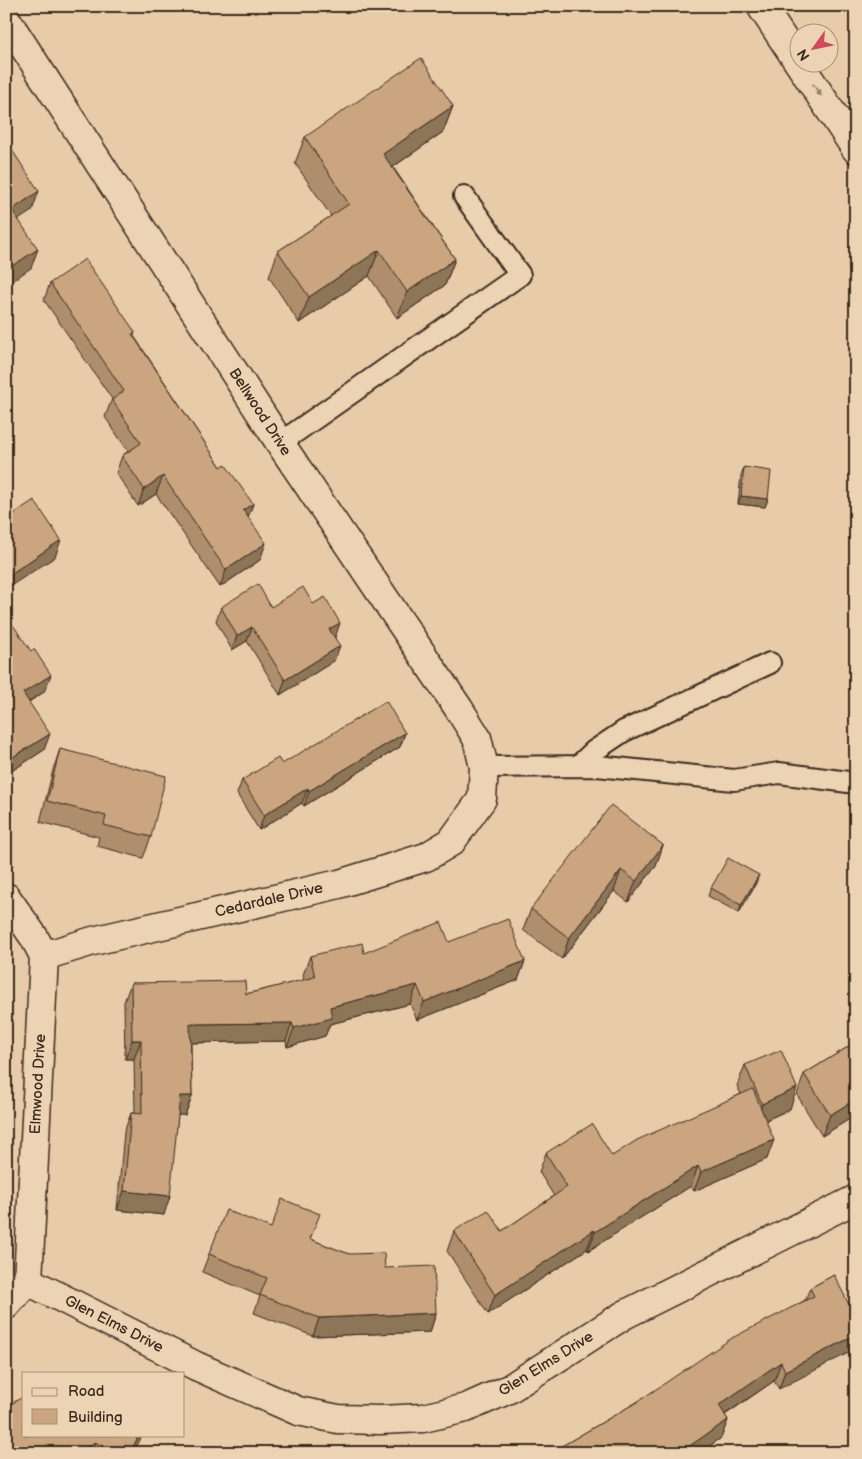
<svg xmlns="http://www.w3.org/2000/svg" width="862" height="1459" font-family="'Balsamiq Sans',sans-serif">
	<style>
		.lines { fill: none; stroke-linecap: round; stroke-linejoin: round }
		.service-casing { stroke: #3b2a1e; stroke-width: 24 }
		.minor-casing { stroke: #3b2a1e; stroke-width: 31 }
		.primary-casing { stroke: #3b2a1e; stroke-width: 31 }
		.service { stroke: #ecd3b3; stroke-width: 20 }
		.minor { stroke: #ecd3b3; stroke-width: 28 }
		.primary { stroke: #ecd3b3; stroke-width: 28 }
		.wall { fill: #ae8e6d; stroke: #3b2a1e }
		.shaded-wall { fill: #8d7459; stroke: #3b2a1e }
		.building { fill: #caa57f; stroke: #3b2a1e }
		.oneway { fill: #947e68 }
		.labels { text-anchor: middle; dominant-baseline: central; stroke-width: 4; stroke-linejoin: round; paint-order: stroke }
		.street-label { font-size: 15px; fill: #3b2a1e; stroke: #ecd3b3 }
	</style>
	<rect width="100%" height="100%" fill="#e8ccaa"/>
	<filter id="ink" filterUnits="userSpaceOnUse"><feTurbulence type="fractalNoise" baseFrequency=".02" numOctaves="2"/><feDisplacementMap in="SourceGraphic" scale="10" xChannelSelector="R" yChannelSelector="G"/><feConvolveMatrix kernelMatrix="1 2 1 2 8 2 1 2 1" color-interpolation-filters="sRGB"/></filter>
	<g filter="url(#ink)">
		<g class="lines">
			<g class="service-casing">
				<g id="service">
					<path d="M280 443 520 275 464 196"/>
					<path d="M578 766 594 751 624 731 770 663"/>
					<path d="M484 767 597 766 734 780 779 773 856 783"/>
				</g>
			</g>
			<g class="minor-casing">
				<g id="minor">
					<path d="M6 19 280 443 459 709 477 738 484 767 482 799 451 842 426 857 339 884 93 941 44 956"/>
					<path d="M6 897 34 937 44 956 28 1281"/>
					<path d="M28 1281 196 1366 298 1411 338 1419 380 1420 423 1418 466 1408 509 1389 624 1315 856 1199"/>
					<path d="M6 1305 28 1281"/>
				</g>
			</g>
			<g class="primary-casing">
				<path id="primary" d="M761 6 856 149"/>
			</g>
			<use href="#service" class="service"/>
			<use href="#minor" class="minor"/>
			<use href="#primary" class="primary"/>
		</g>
		<g class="wall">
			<path d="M453 106 443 132 393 167 455 259 445 285 397 318 369 276 299 323 269 277 278 251 331 216 295 163 305 137Z"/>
			<path d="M50 283 135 332 134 336 221 467 253 504 248 517 260 560 220 587 156 494 138 506 116 473 122 456 128 451 105 417 112 399 44 300Z"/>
			<path d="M744 467 768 499 765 507 738 504 741 475Z"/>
			<path d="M221 607H271L335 638 334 661 280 695 247 641 232 650 216 621Z"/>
			<path d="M6 615 44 692 29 702 44 750 7 774 6 773Z"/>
			<path d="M405 733 400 747 304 806 302 803 259 830 237 794 242 780 282 764Z"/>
			<path d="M60 749 151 837 143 858 97 846 99 837 40 822 53 770Z"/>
			<path d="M663 845 656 866 628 902 614 891 562 959 523 930 531 909Z"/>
			<path d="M756 883 739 913 708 896 711 888Z"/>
			<path d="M449 942 525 961 518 980 417 1020 410 1004 330 1024 325 1036 287 1047 286 1041 191 1043 192 1096 185 1115H178L164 1215 117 1210 124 1132 131 1113H135L134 1059H125L124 1002 131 983 246 994 304 980 303 975 310 956 364 953Z"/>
			<path d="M856 1042V1115L822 1136 797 1095 804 1074Z"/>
			<path d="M745 1065 790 1109 766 1120 767 1159 694 1191 691 1186 588 1251 587 1249 488 1314 447 1251 454 1231H502L554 1196 539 1172 546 1153 612 1156 741 1094 737 1086Z"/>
			<path d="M271 1228 310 1239 385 1268 436 1313 430 1332 313 1336 254 1313 260 1296 202 1272 209 1254Z"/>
			<path d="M834 1275 779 1389 774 1381 725 1415 728 1420 721 1438 699 1453H550L637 1402 805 1300 810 1288Z"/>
			<path d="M139 1435H142L133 1453H6Z"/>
		</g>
		<g class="shaded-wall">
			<path d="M453 106 443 132 374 180 383 154Z"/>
			<path d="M39 191 32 211 6 228 12 210Z"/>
			<path d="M38 249 31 268 6 285V270Z"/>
			<path d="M379 250 369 276 299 323 309 297Z"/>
			<path d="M455 259 445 285 397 318 407 292Z"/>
			<path d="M163 476 156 494 138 506 144 489Z"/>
			<path d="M741 496 768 499 765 507 738 504Z"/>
			<path d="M253 504 246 522 243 510Z"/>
			<path d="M61 540 55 557 6 589V577Z"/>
			<path d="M266 543 260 560 220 587 226 570Z"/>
			<path d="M340 623 335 638 324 644 329 629Z"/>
			<path d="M252 627 247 641 232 650 237 636Z"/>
			<path d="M340 646 334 661 280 695 285 680Z"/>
			<path d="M51 675 44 692 17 709 23 693Z"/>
			<path d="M405 733 400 747 304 806 309 791Z"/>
			<path d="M50 734 44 750 7 774 13 757Z"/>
			<path d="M308 788 302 803 259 830 264 815Z"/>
			<path d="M663 845 656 866 628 902 636 881Z"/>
			<path d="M621 870 614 891 562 959 569 938Z"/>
			<path d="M759 875 756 883 739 913 741 905Z"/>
			<path d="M525 961 518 980 417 1020 424 1002Z"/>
			<path d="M417 985 410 1004 330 1024 325 1036 287 1047 294 1028 330 1007Z"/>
			<path d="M292 1023 286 1041 183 1043 190 1024Z"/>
			<path d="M132 1040H141L134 1059H125Z"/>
			<path d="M797 1088 790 1109 755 1125 762 1104Z"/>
			<path d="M180 1096H192L185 1115H173Z"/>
			<path d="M856 1099V1115L822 1136 830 1115Z"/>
			<path d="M774 1140 767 1159 694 1191 701 1172Z"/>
			<path d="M698 1166 691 1186 588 1251 595 1232Z"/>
			<path d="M124 1191 170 1196 164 1215 117 1210Z"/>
			<path d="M594 1230 587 1249 488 1314 495 1295Z"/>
			<path d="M436 1313 430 1332 313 1336 319 1318Z"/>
			<path d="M856 1335V1349L779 1389 785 1371Z"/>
			<path d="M781 1362 774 1381 712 1423 719 1405Z"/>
			<path d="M728 1420 721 1438 699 1453H679Z"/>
			<path d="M139 1435H142L140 1440 133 1453H130Z"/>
			<path d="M95 1442 91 1453H78Z"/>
			<path d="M663 1448 661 1453H654Z"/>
		</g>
		<g class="building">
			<path d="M421 58 453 106 383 154 455 259 407 292 379 250 309 297 278 251 349 204 305 137Z"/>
			<path d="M6 141 39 191 12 210 38 249 6 270Z"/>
			<path d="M85 259 135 332 132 334 221 467 225 464 253 504 243 510 266 543 226 570 163 476 144 489 122 456 141 443 112 400 124 391 50 283Z"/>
			<path d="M744 467 771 471 768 499 741 496Z"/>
			<path d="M34 500 61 540 6 577V519Z"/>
			<path d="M258 584 271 607 303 587 313 604 325 597 340 623 329 629 340 646 285 680 252 627 237 636 221 607Z"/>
			<path d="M6 615 31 651 34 649 51 675 23 693 50 734 13 757 6 747Z"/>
			<path d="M386 701 405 733 309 791 308 788 264 815 242 780 278 758 282 764Z"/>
			<path d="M60 749 166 776 151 837 104 825 106 816 47 801Z"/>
			<path d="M611 805 663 845 636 881 621 870 569 938 531 909Z"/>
			<path d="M728 858 759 875 741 905 711 888Z"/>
			<path d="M508 919 525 961 424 1002 417 985 330 1007 332 1018 294 1028 292 1023 190 1024 192 1096H180L170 1196 124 1191 131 1113 142 1114 141 1040H132L131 983 245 981 246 994 315 977 310 956 362 943 364 953 441 922 449 942Z"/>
			<path d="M856 1042V1099L830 1115 804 1074Z"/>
			<path d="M781 1050 797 1088 762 1104 745 1065Z"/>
			<path d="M753 1089 774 1140 701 1172 698 1166 595 1232 594 1230 495 1295 454 1231 488 1210 502 1231 567 1187 546 1153 592 1124 612 1156 637 1140Z"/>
			<path d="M282 1199 320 1214 310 1239 349 1254 384 1253 385 1268 434 1266 436 1313 319 1318 260 1295 267 1278 209 1254 226 1210 271 1228Z"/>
			<path d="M834 1275 856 1318V1335L785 1371 781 1362 719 1405 728 1420 679 1453H666L663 1448 654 1453H550L637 1402 732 1338 814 1296 810 1288Z"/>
			<path d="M24 1396V1435H139L130 1453H115L95 1442 78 1453H6V1407Z"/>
			<path d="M211 1450 218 1453H210Z"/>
		</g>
		<defs><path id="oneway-solid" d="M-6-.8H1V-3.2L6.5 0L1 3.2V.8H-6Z" transform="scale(1.25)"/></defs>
		<use class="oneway" href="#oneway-solid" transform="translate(817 90) rotate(56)"/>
	</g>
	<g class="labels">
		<g class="street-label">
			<text transform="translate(260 412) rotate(57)">Bellwood Drive</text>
			<text transform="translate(269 900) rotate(-13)">Cedardale Drive</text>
			<text transform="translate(38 1084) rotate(-87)">Elmwood Drive</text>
			<text transform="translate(114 1324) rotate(27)">Glen Elms Drive</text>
			<text transform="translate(546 1364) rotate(-32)">Glen Elms Drive</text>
		</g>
	</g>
	<rect width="862" height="1459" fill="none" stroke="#ecd3b3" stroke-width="25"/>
	<rect x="12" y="12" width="837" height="1434" fill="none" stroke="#3b2a1e" stroke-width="2" filter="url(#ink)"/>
	<rect x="22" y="1372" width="162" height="65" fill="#ecd3b3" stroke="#a58f77"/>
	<rect x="32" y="1388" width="25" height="8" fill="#ecd3b3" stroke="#a58f77"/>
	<text x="68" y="1396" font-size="15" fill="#3b2a1e">Road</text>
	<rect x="32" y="1409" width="25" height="15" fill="#caa57f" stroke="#a58f77"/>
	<text x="68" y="1422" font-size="15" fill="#3b2a1e">Building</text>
	<g transform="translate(814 48) rotate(237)"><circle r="24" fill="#ecd3b3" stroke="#a58f77"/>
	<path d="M0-4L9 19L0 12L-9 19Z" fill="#d1495b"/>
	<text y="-8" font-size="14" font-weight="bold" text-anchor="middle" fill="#3b2a1e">N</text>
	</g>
</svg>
